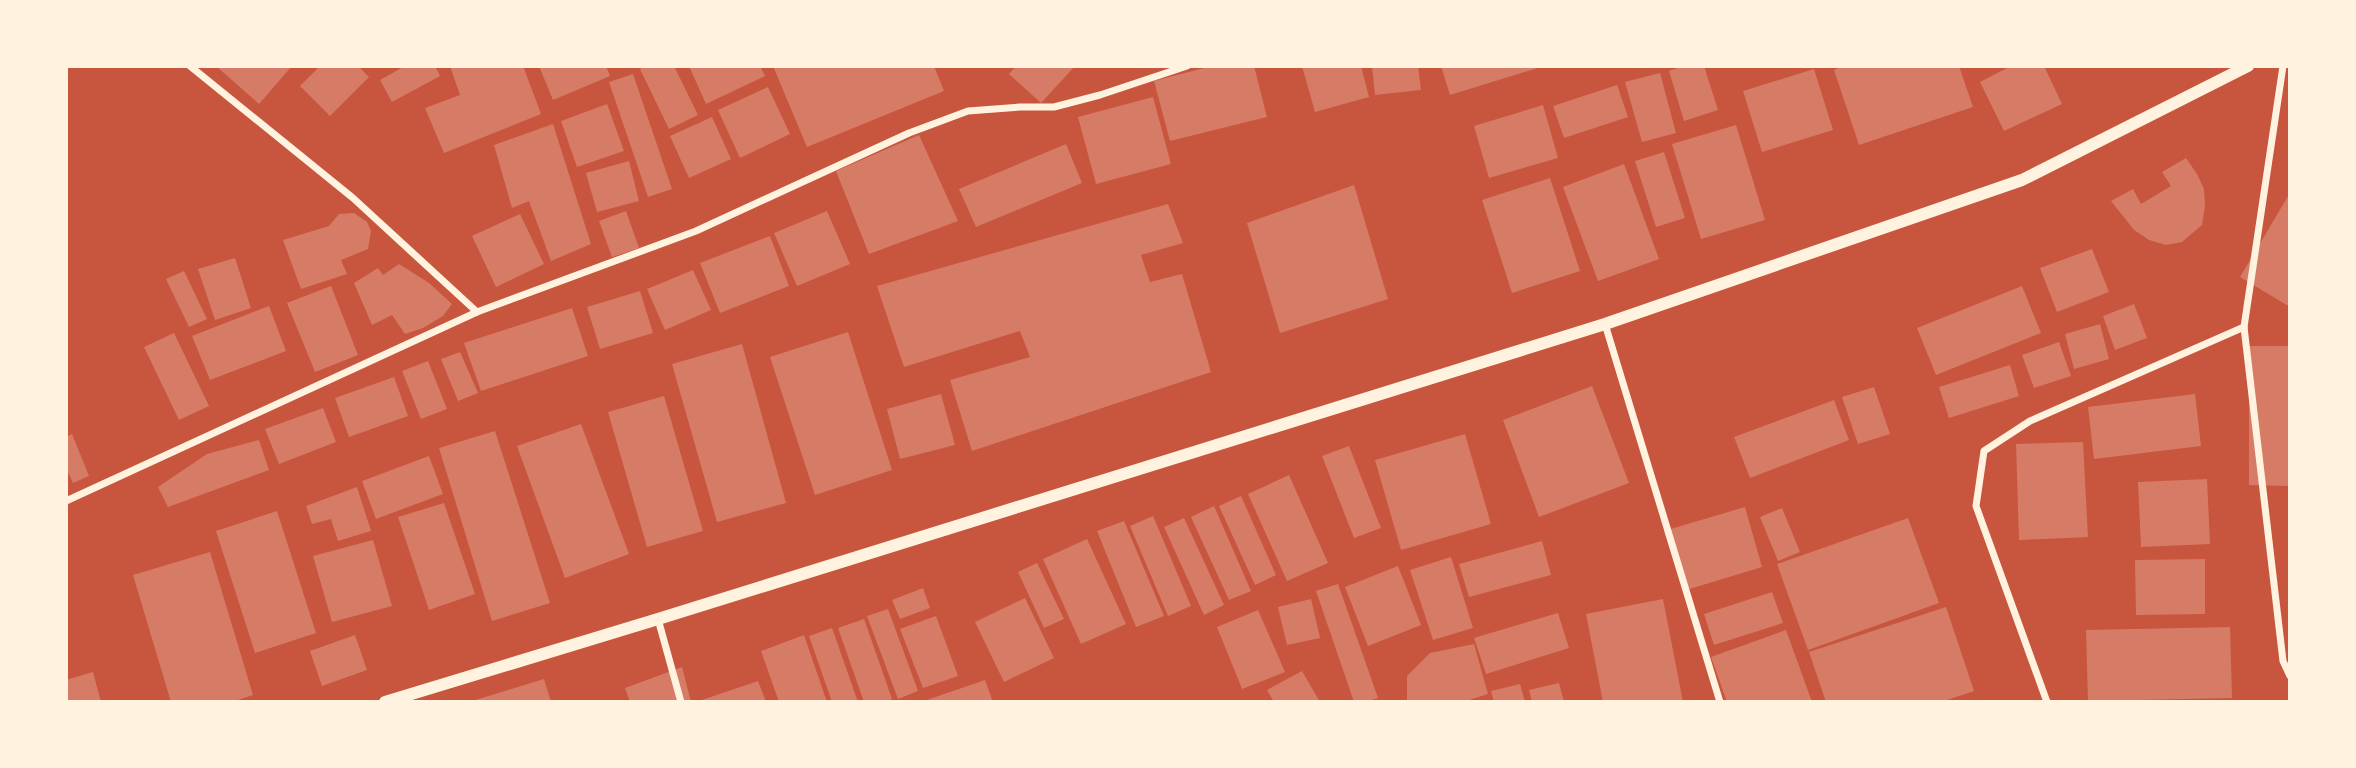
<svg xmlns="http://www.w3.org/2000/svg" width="2356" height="768" font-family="Roboto,sans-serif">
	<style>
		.building { fill: #d67c66 }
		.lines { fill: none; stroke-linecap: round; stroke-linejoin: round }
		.minor { stroke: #fff3e0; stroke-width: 7 }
		.tertiary { stroke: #fff3e0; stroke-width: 12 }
	</style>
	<rect width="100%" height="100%" fill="#c8553d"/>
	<g class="building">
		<path d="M216 66H292L259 104Z"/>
		<path d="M320 66H358L369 77 330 116 300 86Z"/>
		<path d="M405 66H435L440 76 392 102 380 80Z"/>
		<path d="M450 66H523L541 114 444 153 425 108 460 95Z"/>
		<path d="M539 66H606L610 76 553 100Z"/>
		<path d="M645 66H674L698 115 669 129 640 69Z"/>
		<path d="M689 66H760L765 76 706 104Z"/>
		<path d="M773 66H934L944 91 807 147Z"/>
		<path d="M1016 66H1075L1041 103 1009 74Z"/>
		<path d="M1212 66H1254L1267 117 1170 141 1154 81Z"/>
		<path d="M1302 66H1361L1369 97 1315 112Z"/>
		<path d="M1372 66H1418L1421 90 1375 95Z"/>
		<path d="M1441 66H1541V67L1450 95Z"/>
		<path d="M1683 66H1704L1718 110 1684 121 1669 71Z"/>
		<path d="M1843 66H1959L1973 107 1859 145 1834 70Z"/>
		<path d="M2011 66H2044L2062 104 2004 131 1980 82Z"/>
		<path d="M1814 69 1833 130 1762 152 1743 91Z"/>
		<path d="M1660 73 1676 133 1642 142 1625 82Z"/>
		<path d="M633 74 672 189 648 197 609 82Z"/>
		<path d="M1617 85 1628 117 1564 138 1553 106Z"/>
		<path d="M768 87 790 134 740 158 718 110Z"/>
		<path d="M1153 97 1171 164 1096 184 1078 117Z"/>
		<path d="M607 104 624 151 577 167 561 121Z"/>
		<path d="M1543 105 1558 158 1489 178 1474 126Z"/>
		<path d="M712 117 731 159 689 178 670 136Z"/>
		<path d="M553 124 591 244 551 261 529 201 512 208 494 145Z"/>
		<path d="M1736 125 1765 220 1701 239 1672 144Z"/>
		<path d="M919 135 958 221 869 254 836 171Z"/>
		<path d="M1066 144 1082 183 976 227 959 189Z"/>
		<path d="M1664 152 1685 218 1656 227 1635 161Z"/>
		<path d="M2186 158 2197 174 2204 189 2205 206 2202 225 2182 242 2166 245 2149 240 2134 230 2111 201 2133 189 2141 204 2171 186 2162 172Z"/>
		<path d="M629 161 639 201 597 212 586 173Z"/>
		<path d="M1624 164 1659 259 1598 281 1563 187Z"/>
		<path d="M1550 178 1580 271 1512 293 1482 200Z"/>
		<path d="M1354 185 1388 299 1280 333 1247 223Z"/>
		<path d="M2290 193V307L2240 277Z"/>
		<path d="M1168 204 1183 243 1141 255 1150 282 1182 274 1211 372 972 451 950 380 1030 357 1020 331 904 367 877 286Z"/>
		<path d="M626 211 639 248 612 257 599 221Z"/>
		<path d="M827 211 850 264 797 286 774 233Z"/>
		<path d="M354 213 367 222 371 231 368 249 341 260 347 274 301 289 283 240 329 226 339 214Z"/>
		<path d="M520 214 544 264 496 287 472 236Z"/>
		<path d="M770 236 789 286 720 313 700 263Z"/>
		<path d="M2092 249 2109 292 2057 312 2040 268Z"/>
		<path d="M235 258 251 308 215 320 198 269Z"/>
		<path d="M399 264 429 283 452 304 443 316 423 328 405 334 392 315 372 325 354 283 378 268 383 275Z"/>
		<path d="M693 270 711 310 665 330 647 289Z"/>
		<path d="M184 271 207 319 189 327 166 279Z"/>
		<path d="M331 286 358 355 315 372 287 303Z"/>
		<path d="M2022 286 2041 333 1936 375 1917 328Z"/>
		<path d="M640 291 653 333 600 349 587 307Z"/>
		<path d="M2134 304 2147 338 2115 350 2103 316Z"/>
		<path d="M269 306 286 351 210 380 192 336Z"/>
		<path d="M572 308 588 356 481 391 464 343Z"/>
		<path d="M2100 324 2109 359 2074 369 2065 334Z"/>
		<path d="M848 332 892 470 815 495 770 357Z"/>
		<path d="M174 333 209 406 179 420 144 347Z"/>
		<path d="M2059 342 2071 376 2034 388 2022 355Z"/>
		<path d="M742 344 786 503 717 522 672 364Z"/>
		<path d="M2249 346H2290V486L2249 485Z"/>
		<path d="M460 352 478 393 458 401 441 359Z"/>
		<path d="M428 361 447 409 421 419 402 371Z"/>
		<path d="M2010 365 2019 396 1949 418 1939 387Z"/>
		<path d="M394 377 408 416 349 437 335 398Z"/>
		<path d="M1592 386 1629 483 1539 517 1503 420Z"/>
		<path d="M1874 387 1890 434 1858 444 1842 397Z"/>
		<path d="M941 394 955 445 900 459 887 409Z"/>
		<path d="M2195 394 2201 446 2094 459 2088 407Z"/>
		<path d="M664 396 703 531 647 547 608 412Z"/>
		<path d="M1834 400 1849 440 1750 478 1734 437Z"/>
		<path d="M323 408 336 442 279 464 265 429Z"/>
		<path d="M581 424 629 554 565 578 517 446Z"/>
		<path d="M495 431 550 603 492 621 439 448Z"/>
		<path d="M72 434 89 476 73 483 66 468V437Z"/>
		<path d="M1465 434 1491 524 1401 550 1375 460Z"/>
		<path d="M259 440 269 470 168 507 158 487 207 454Z"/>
		<path d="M2083 442 2088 537 2019 540 2016 444Z"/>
		<path d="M1349 446 1381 528 1354 538 1322 456Z"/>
		<path d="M429 456 443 494 376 519 362 481Z"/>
		<path d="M1289 475 1328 563 1287 581 1248 494Z"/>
		<path d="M2207 479 2210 544 2141 547 2138 482Z"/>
		<path d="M357 487 371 531 338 541 331 519 312 524 306 506Z"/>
		<path d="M1241 496 1276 575 1255 585 1219 506Z"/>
		<path d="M444 503 475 594 429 610 398 517Z"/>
		<path d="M1214 506 1251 591 1229 600 1191 517Z"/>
		<path d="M1745 507 1762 567 1683 591 1664 531Z"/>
		<path d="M1782 508 1800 552 1778 561 1760 517Z"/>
		<path d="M277 511 316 633 255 653 216 531Z"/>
		<path d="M1153 516 1191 606 1168 616 1130 526Z"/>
		<path d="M1184 518 1224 605 1204 615 1164 527Z"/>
		<path d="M1908 518 1939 603 1808 650 1777 564Z"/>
		<path d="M1124 521 1164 616 1136 627 1097 531Z"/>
		<path d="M1087 539 1126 624 1081 644 1043 559Z"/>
		<path d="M373 540 392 606 332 622 313 556Z"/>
		<path d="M1542 541 1551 575 1469 597 1459 564Z"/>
		<path d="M210 552 253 695 232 702H171L133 575Z"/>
		<path d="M1451 557 1473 628 1433 640 1410 570Z"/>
		<path d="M2205 559V614L2136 615 2135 560Z"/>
		<path d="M1037 563 1064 619 1044 628 1018 572Z"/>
		<path d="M1398 566 1421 625 1368 646 1345 587Z"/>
		<path d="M1338 584 1378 698 1366 702H1354L1316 591Z"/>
		<path d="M923 588 930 608 900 619 892 600Z"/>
		<path d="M1772 592 1783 623 1714 645 1704 614Z"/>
		<path d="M1025 598 1054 658 1004 682 975 622Z"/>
		<path d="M1311 599 1320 638 1287 645 1278 607Z"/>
		<path d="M1663 599 1683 702H1603L1586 614Z"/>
		<path d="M1946 607 1974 691 1941 702H1826L1809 652Z"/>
		<path d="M888 609 918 691 898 699 867 616Z"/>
		<path d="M1258 610 1285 672 1242 689 1217 627Z"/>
		<path d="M1558 613 1569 648 1486 674 1474 638Z"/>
		<path d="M936 616 958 676 923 688 900 629Z"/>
		<path d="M864 619 892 699 885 702H864L838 628Z"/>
		<path d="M2230 627 2232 698 2088 701 2086 630Z"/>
		<path d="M832 628 858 702H832L809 636Z"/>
		<path d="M1786 630 1812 702H1727L1711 657Z"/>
		<path d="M355 635 367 670 322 686 310 651Z"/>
		<path d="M804 635 827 702H779L761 651Z"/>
		<path d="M1474 644 1488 694 1463 702H1407V676L1430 653Z"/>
		<path d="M682 667 691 702H630L625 688Z"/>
		<path d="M1302 671 1320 702H1274L1267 690Z"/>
		<path d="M93 672 101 702H66V680Z"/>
		<path d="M544 679 551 702H472V701Z"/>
		<path d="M985 680 993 702H924V701Z"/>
		<path d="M758 681 766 702H699V701Z"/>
		<path d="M1559 683 1564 702H1532L1529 690Z"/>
		<path d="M1520 684 1525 702H1494L1491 691Z"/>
	</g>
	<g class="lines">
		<g class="minor">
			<path d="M190 66 353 198 477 312"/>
			<path d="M2283 66 2244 327 2283 661 2290 676"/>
			<path d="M1605 324 1720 702"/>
			<path d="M66 501 477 312 696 231 909 133 968 111 1020 107H1054L1100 95 1187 66"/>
			<path d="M658 619 681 702"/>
			<path d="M2047 702 1976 506 1984 451 2030 421 2244 327"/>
		</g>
		<path class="tertiary" d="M385 702 658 619 1605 324 2022 180 2248 66"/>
	</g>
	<rect width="2356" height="768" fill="none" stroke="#fff3e0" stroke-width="136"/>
</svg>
